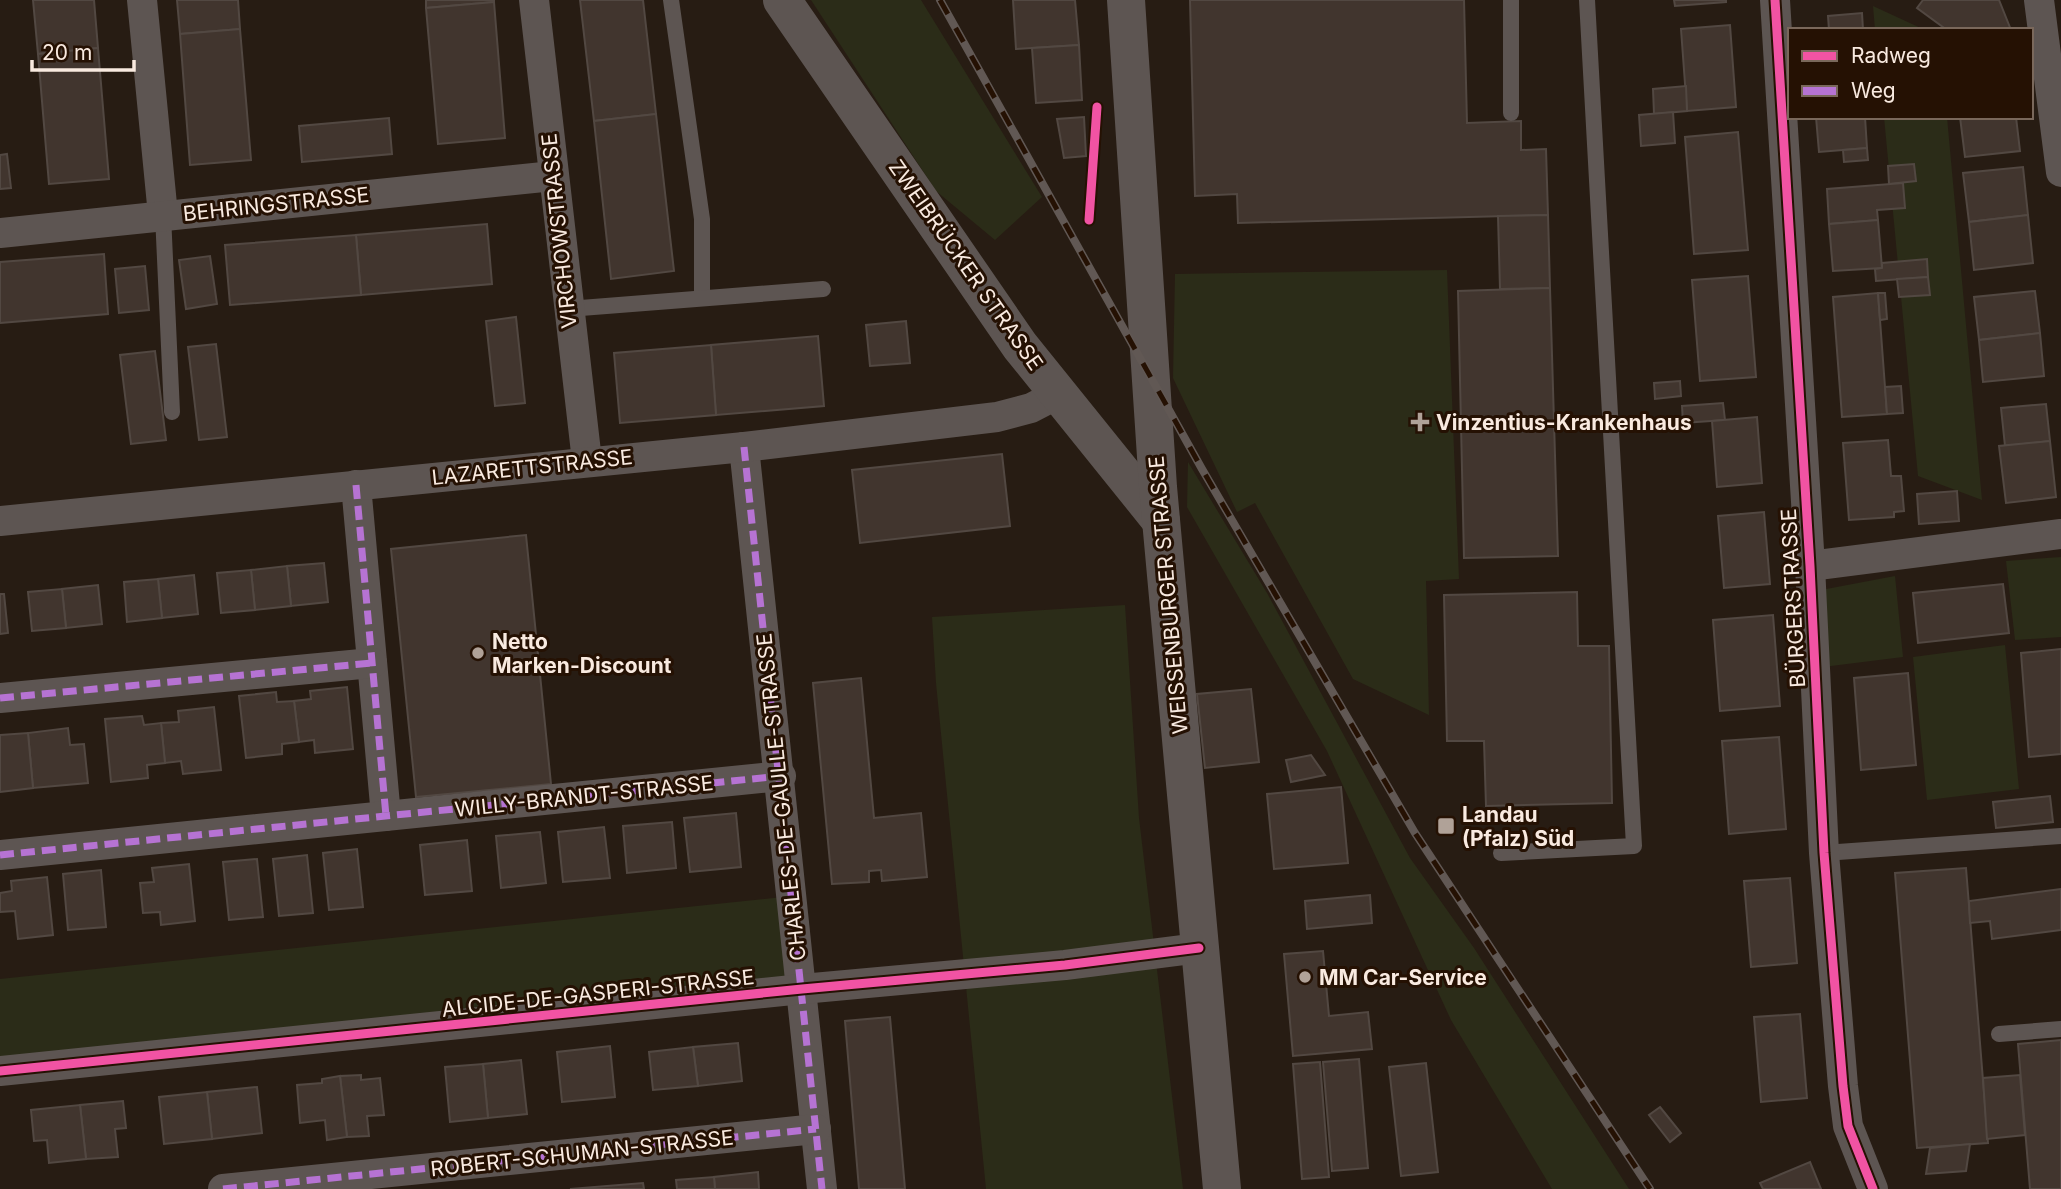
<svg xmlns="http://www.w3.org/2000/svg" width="2061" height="1189" font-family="Inter,sans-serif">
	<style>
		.green { fill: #2b2c18 }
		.building { fill: #41352e; stroke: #524842; stroke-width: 2 }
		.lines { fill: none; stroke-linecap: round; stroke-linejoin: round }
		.service { stroke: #5d5552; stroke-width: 16 }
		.minor { stroke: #5d5552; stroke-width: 30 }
		.tertiary { stroke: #5d5552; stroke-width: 38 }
		.rail-casing { stroke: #615854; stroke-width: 8 }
		.rail { stroke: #251103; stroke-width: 5; stroke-dasharray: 16; stroke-linecap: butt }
		.quiet { stroke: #b673d3; stroke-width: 7; stroke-dasharray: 14 7; stroke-linecap: butt }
		.cycleway-casing { stroke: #251103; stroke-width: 13 }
		.cycleway { stroke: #f153a3; stroke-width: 9 }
		.poi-dot { fill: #b0a298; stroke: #251103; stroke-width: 2.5 }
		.labels { text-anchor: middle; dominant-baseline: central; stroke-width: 6; stroke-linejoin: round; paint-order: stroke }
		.street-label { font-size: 21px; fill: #f9eae0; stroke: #251103 }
		.poi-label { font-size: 21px; font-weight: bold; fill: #f9eae0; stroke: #251103; text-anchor: start }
	</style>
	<rect width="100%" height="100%" fill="#271c13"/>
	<g class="green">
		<path d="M811 0H921L1042 197 995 240 936 191Z"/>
		<path d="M1873 6 1925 30H1875Z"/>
		<path d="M1884 117H1947L1982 500 1918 476Z"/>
		<path d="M1447 270 1459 579 1426 581 1429 715 1353 679 1255 503 1237 512 1173 378 1175 274Z"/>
		<path d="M1188 462 1267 593 1410 858 1474 948 1629 1189H1552L1451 1020 1327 751 1187 507Z"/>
		<path d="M2061 557V637L2015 640 2006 561Z"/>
		<path d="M1895 576 1903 657 1823 667 1821 590Z"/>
		<path d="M1125 605 1139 818 1183 1189H986L936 683 932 617Z"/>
		<path d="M2005 645 2019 789 1927 800 1913 657Z"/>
		<path d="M793 896 802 989 0 1071V979Z"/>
	</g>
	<g class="building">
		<path d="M33 0H94L98 48 38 54Z"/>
		<path d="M177 0H238L240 29 180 34Z"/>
		<path d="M426 0H494V2L426 8Z"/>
		<path d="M580 0H643L656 114 594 121Z"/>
		<path d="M1013 0H1075L1079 45 1016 49Z"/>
		<path d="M1190 0H1464L1467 123 1521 121V150L1546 149 1548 215 1238 223 1237 194 1195 196Z"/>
		<path d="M1674 0H1726V2L1675 6Z"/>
		<path d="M1923 0H1999L2011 30H1947L1917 8Z"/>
		<path d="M494 2 505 138 438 144 426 8Z"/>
		<path d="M1862 13 1863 30H1829L1828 16Z"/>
		<path d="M1730 25 1736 107 1687 111 1681 29Z"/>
		<path d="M240 29 251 160 190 165 180 34Z"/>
		<path d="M1079 45 1082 100 1036 103 1032 48Z"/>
		<path d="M98 48 109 179 49 184 38 54Z"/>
		<path d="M1686 86 1687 111 1654 114 1653 89Z"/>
		<path d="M1673 112 1675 143 1641 146 1639 115Z"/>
		<path d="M656 114 674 271 611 279 594 121Z"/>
		<path d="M1084 117 1086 156 1064 158 1057 119Z"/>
		<path d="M1816 117H1865L1867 148 1819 152Z"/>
		<path d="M1960 117H2016L2020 151 1965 157Z"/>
		<path d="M389 118 392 154 302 162 299 126Z"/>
		<path d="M1738 132 1748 250 1694 254 1685 137Z"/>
		<path d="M1867 148 1868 160 1844 162 1843 150Z"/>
		<path d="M7 154 11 188 0 189V155Z"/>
		<path d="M1914 164 1916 181 1889 184 1888 166Z"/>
		<path d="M2023 167 2028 215 1969 222 1963 173Z"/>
		<path d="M1903 183 1905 208 1877 210 1878 220 1829 224 1827 189Z"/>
		<path d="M1548 215 1550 288 1500 289 1498 216Z"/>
		<path d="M2028 215 2033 263 1974 270 1969 222Z"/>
		<path d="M1878 220 1882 268 1833 271 1829 224Z"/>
		<path d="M487 224 492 284 361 295 356 235Z"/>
		<path d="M356 235 361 295 230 305 225 245Z"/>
		<path d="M104 254 108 314 0 323V262Z"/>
		<path d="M210 256 217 304 186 309 179 260Z"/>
		<path d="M1927 259 1928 277 1876 281 1875 269 1882 268V263Z"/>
		<path d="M145 266 149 310 119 313 115 269Z"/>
		<path d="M1748 276 1756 377 1700 381 1692 280Z"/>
		<path d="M1928 277 1930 295 1899 297 1897 279Z"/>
		<path d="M1550 288 1558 556 1464 558 1458 291Z"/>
		<path d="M2035 291 2040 333 1979 340 1974 297Z"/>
		<path d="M1878 293 1887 414 1842 417 1833 297Z"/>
		<path d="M1878 293H1885L1887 319 1880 320Z"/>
		<path d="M516 317 525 403 495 406 486 321Z"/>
		<path d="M906 321 910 363 870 366 866 325Z"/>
		<path d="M2040 333 2044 376 1983 382 1979 340Z"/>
		<path d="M818 336 824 406 716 415 711 345Z"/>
		<path d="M216 344 227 437 199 440 188 347Z"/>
		<path d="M711 345 716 415 620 423 614 353Z"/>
		<path d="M155 351 166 440 131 444 120 355Z"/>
		<path d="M1680 381 1681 396 1655 399 1654 383Z"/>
		<path d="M1901 386 1903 413 1887 414 1885 387Z"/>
		<path d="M1723 403 1725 420 1683 423 1682 406Z"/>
		<path d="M2046 404 2050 441 2005 446 2001 408Z"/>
		<path d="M1757 417 1762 483 1717 487 1712 421Z"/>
		<path d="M1888 440 1891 476H1901L1904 511 1894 512V517L1849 520 1843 443Z"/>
		<path d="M2050 441 2056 497 2006 503 1999 446Z"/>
		<path d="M1002 454 1010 526 860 543 852 470Z"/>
		<path d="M1957 491 1959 521 1919 524 1917 494Z"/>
		<path d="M1764 512 1770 584 1724 588 1718 516Z"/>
		<path d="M526 535 551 784 416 797 391 549Z"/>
		<path d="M324 563 328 602 291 606 287 566Z"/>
		<path d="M287 566 291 606 255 610 251 570Z"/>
		<path d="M251 570 255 610 221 613 217 573Z"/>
		<path d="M194 575 198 614 162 618 158 579Z"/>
		<path d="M158 579 162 618 127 622 124 582Z"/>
		<path d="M2003 584 2009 633 1918 643 1913 593Z"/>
		<path d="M98 585 102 624 66 628 62 589Z"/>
		<path d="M62 589 66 628 32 631 28 592Z"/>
		<path d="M1577 592 1578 646H1609L1612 803 1486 806 1484 741H1447L1444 595Z"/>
		<path d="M0 594H4L8 633 0 634Z"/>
		<path d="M1773 615 1780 706 1720 711 1713 620Z"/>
		<path d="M2061 649V754L2029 757 2021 653Z"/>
		<path d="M1908 673 1916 765 1861 770 1854 678Z"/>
		<path d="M861 678 874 818 921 813 927 877 882 881 881 870 869 871V882L832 884 813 683Z"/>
		<path d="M347 687 353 749 315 753 314 740 299 742 294 701 311 699 310 691Z"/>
		<path d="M1251 689 1259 762 1205 768 1197 694Z"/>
		<path d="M276 692 277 702 294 701 299 742 282 744V754L246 758 239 696Z"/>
		<path d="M214 707 221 770 183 774 181 761 165 763 161 723 179 722 178 711Z"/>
		<path d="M142 716 144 725 161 723 165 763 147 765 148 778 111 782 105 719Z"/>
		<path d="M68 728 70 745 84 744 88 783 33 788 28 733Z"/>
		<path d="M28 733 33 788 0 792V735Z"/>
		<path d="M1779 737 1786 829 1729 834 1722 741Z"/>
		<path d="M1311 755 1325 775 1291 782 1286 760Z"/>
		<path d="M1341 787 1348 863 1274 869 1267 794Z"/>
		<path d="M2050 796 2053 822 1996 828 1993 802Z"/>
		<path d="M736 813 741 867 690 872 684 818Z"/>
		<path d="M672 822 676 868 627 873 623 826Z"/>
		<path d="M604 827 610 878 563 882 558 832Z"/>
		<path d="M540 832 546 883 501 888 496 836Z"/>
		<path d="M467 840 472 891 425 895 420 845Z"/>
		<path d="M357 849 363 907 329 910 323 853Z"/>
		<path d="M307 855 313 913 279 916 273 859Z"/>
		<path d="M257 859 263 917 229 920 223 862Z"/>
		<path d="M189 864 195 921 161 925 160 912 143 913 140 883 154 882 152 868Z"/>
		<path d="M1966 868 1988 1143 1917 1148 1895 873Z"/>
		<path d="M101 870 106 927 68 930 63 874Z"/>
		<path d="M47 877 53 935 18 939 15 911 0 912V893L12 891 11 881Z"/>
		<path d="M1790 878 1797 963 1751 967 1744 881Z"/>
		<path d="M2061 889V930L1992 939 1990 921 1970 923 1969 901Z"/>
		<path d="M1370 895 1372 923 1307 929 1305 901Z"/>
		<path d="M1323 951 1329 1016 1368 1012 1372 1049 1293 1056 1284 954Z"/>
		<path d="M1800 1014 1807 1098 1761 1102 1754 1017Z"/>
		<path d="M890 1017 905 1189H859L845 1021Z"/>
		<path d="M2061 1040V1189H2030L2018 1044Z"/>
		<path d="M738 1043 742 1081 698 1086 693 1047Z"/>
		<path d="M610 1046 615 1097 562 1102 557 1052Z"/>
		<path d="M693 1047 698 1086 653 1090 649 1052Z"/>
		<path d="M1359 1059 1368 1168 1332 1171 1323 1062Z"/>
		<path d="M521 1060 527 1114 488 1118 483 1064Z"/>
		<path d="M1320 1062 1329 1177 1302 1179 1293 1064Z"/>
		<path d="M1426 1063 1438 1172 1401 1176 1389 1067Z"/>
		<path d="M483 1064 488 1118 450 1122 445 1067Z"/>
		<path d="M361 1075V1080L380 1078 384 1115 367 1116 369 1136 347 1137 340 1076Z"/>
		<path d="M2020 1075 2025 1135 1987 1139 1983 1078Z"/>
		<path d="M340 1076 347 1137 327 1140 325 1120 300 1123 297 1085 322 1083V1079Z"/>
		<path d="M257 1087 262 1133 212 1139 207 1092Z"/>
		<path d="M207 1092 212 1139 164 1144 159 1097Z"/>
		<path d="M123 1101 126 1128 115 1129 118 1157 86 1159 80 1105Z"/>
		<path d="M80 1105 86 1159 49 1163 47 1140 34 1141 31 1110Z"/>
		<path d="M1660 1107 1681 1133 1670 1142 1649 1115Z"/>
		<path d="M1970 1144 1966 1171 1926 1174 1930 1148Z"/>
		<path d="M1810 1162 1821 1189H1763L1760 1183Z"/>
		<path d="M758 1172 759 1189H715L714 1177Z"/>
		<path d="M714 1177 715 1189H677L676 1180Z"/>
		<path d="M643 1183 644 1189H570Z"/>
	</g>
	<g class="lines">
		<g class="service">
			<path d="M671 0 702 219V297"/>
			<path d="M1511 113V0"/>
			<path d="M163 215 172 412"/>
			<path d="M568 309 823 289"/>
			<path d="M1501 853 1634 846 1587 0"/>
			<path d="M1824 853 2061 836"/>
			<path d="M1999 1034 2061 1029"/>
		</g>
		<g class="minor">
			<path d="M142 0 163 215"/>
			<path d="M534 0 587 461"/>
			<path d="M1775 0 1810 566 1824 853 1843 1086 1848 1126 1873 1189"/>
			<path d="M2039 0 2061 172"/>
			<path d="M0 233 553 176"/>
			<path d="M744 447 822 1189"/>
			<path d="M356 485 386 816"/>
			<path d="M0 521 744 447 997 417 1031 408 1058 394"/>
			<path d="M1810 566 2061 534"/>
			<path d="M0 698 372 663"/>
			<path d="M0 855 781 776"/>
			<path d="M0 1071 802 989 1065 965 1199 948"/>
			<path d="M223 1189 816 1129"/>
		</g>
		<g class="tertiary">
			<path d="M782 0 1020 346 1161 521"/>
			<path d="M1126 0 1158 487 1222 1189"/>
		</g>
		<g class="rail-casing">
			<path id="rail" d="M940 0 1202 469 1415 833 1650 1189"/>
		</g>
		<use href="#rail" class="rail"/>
		<g class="quiet">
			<path d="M744 447 822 1189"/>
			<path d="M356 485 386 816"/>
			<path d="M0 698 372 663"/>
			<path d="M0 855 781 776"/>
			<path d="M223 1189 816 1129"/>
		</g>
		<g class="cycleway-casing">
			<g id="cycleway">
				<path d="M1775 0 1810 566 1824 853 1843 1086 1848 1126 1873 1189"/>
				<path d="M1089 220 1097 107"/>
				<path d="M0 1071 802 989 1065 965 1199 948"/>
			</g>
		</g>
		<use href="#cycleway" class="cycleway"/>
	</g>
	<g class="poi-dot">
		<path d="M1416.5 411.5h7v7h7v7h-7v7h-7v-7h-7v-7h7z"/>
		<circle cx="478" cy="653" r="7"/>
		<rect x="1437" y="817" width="18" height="18" rx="3.5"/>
		<circle cx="1305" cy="977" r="7"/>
	</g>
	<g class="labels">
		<g class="street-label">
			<text transform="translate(276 204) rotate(-6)">BEHRINGSTRASSE</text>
			<text transform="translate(559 231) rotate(-96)">VIRCHOWSTRASSE</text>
			<text transform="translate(966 265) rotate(55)">ZWEIBRÜCKER STRASSE</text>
			<text transform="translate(532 467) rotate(-6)">LAZARETTSTRASSE</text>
			<text transform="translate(1168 595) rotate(-95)">WEISSENBURGER STRASSE</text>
			<text transform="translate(1793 598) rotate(-93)">BÜRGERSTRASSE</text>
			<text transform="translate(584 796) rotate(-6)">WILLY-BRANDT-STRASSE</text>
			<text transform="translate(781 797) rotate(-96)">CHARLES-DE-GAULLE-STRASSE</text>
			<text transform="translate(598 993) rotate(-6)">ALCIDE-DE-GASPERI-STRASSE</text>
			<text transform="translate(582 1153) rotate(-6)">ROBERT-SCHUMAN-STRASSE</text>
		</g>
		<g class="poi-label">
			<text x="1436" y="422">Vinzentius-Krankenhaus</text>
			<text x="492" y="641">Netto<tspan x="492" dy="24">Marken-Discount</tspan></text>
			<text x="1462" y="814">Landau<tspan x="1462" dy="24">(Pfalz) Süd</tspan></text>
			<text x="1319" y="977">MM Car-Service</text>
		</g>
	</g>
	<rect x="1788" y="28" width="245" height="91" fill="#251103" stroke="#7a685b" stroke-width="2"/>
	<rect x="1802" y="51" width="35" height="10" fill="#f153a3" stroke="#7a685b" stroke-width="2"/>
	<text x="1851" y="63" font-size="21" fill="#f9eae0">Radweg</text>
	<rect x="1802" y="86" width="35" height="10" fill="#b673d3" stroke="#7a685b" stroke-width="2"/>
	<text x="1851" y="98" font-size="21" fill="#f9eae0">Weg</text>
	<path d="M32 60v10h102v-10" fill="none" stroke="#f9eae0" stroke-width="3.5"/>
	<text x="42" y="60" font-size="21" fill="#f9eae0" stroke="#251103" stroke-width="5" paint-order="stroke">20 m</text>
</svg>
